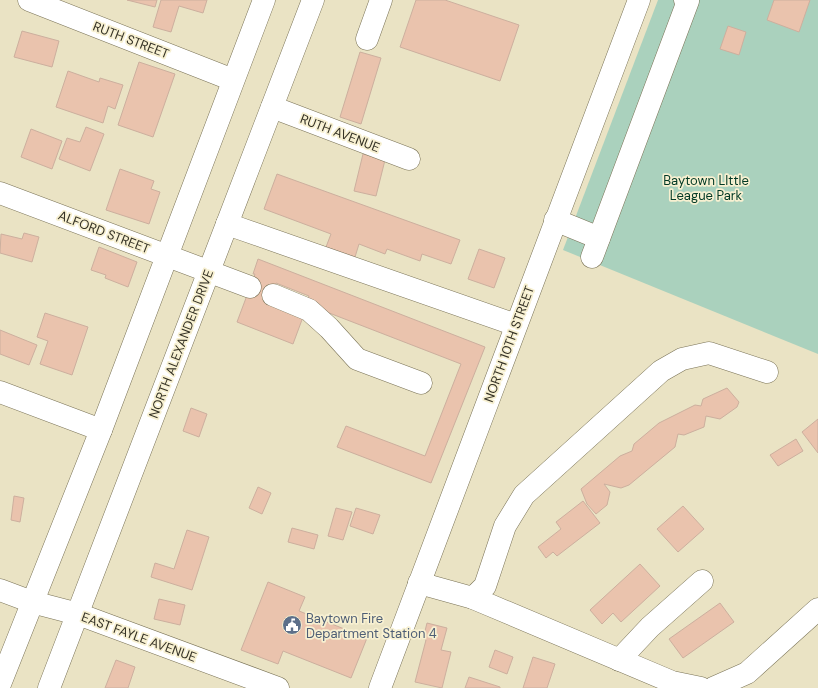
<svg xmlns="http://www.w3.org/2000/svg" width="818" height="688" font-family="'DM Sans',sans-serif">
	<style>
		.green { fill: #aad1bd }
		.building { fill: #eac3ad; stroke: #ccaf9e }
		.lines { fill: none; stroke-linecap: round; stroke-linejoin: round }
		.minor-casing { stroke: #7a7357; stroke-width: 23 }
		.major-casing { stroke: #7a7357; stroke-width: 23 }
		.minor { stroke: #fff; stroke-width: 22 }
		.major { stroke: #fff; stroke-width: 22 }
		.labels { text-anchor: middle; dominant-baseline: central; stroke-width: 3.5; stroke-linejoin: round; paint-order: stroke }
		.street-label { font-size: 13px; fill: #343125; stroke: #f7f0d1 }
		.park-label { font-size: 13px; fill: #003925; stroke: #f7f0d1 }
		.service-label { font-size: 13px; fill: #4e5e75; stroke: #f7f0d1; text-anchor: start }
	</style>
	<rect width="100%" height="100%" fill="#eae3c4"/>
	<path class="green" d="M658 0H818V354L563 250Z"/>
	<g class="building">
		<path d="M127 0H157L155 7Z"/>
		<path d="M161 0H207L203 13 179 6 171 32 153 27Z"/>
		<path d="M416 0H445L519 25 500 81 400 47Z"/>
		<path d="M774 0H810L799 32 767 20Z"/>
		<path d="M728 26 746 32 739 55 720 49Z"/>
		<path d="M22 31 59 41 52 67 14 57Z"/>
		<path d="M360 52 381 58 361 124 340 117Z"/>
		<path d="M139 62 175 74 153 137 118 125Z"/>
		<path d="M68 71 99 82 100 78 123 85 115 109 108 106 103 123 56 107Z"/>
		<path d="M86 127 104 134 90 171 59 159 67 138 80 142Z"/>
		<path d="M31 129 62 141 52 169 21 157Z"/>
		<path d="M363 154 385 160 376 196 354 191Z"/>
		<path d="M120 169 154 181 151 189 160 192 149 224 106 210Z"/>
		<path d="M277 174 460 240 451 264 422 254 420 261 387 249 385 254 359 244 355 257 326 247 331 234 264 209Z"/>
		<path d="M24 233 39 237 32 262 0 253 1 234 22 239Z"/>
		<path d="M99 247 137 262 128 287 105 278 106 275 91 270Z"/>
		<path d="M479 249 505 258 494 288 468 279Z"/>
		<path d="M258 259 485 347 431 483 337 447 346 426 425 456 461 364 306 304 309 296 276 283 268 304 303 317 293 344 237 322 255 274H253Z"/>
		<path d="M45 313 88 327 72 375 40 364 48 341 37 337Z"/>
		<path d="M0 330 37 345 29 365 0 354Z"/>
		<path d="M727 388 739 402 737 407 720 419 706 416 704 427 684 435 678 434 675 447 629 485 621 488 604 484 610 492 607 505 596 514 587 504 581 489 620 456 632 451 634 444 659 423 695 405 701 406 703 399Z"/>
		<path d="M191 408 207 414 199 437 183 431Z"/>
		<path d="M818 419V453L802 432Z"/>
		<path d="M796 439 803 451 778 466 770 455Z"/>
		<path d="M258 487 271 493 262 514 249 508Z"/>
		<path d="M14 496 24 498 20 522 11 520Z"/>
		<path d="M583 501 600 523 557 556 553 552 546 558 538 547 561 529 556 522Z"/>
		<path d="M683 506 704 529 678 552 657 529Z"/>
		<path d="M336 508 352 512 343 540 328 536Z"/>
		<path d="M356 508 380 515 373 534 350 526Z"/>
		<path d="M292 528 318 535 314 549 288 542Z"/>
		<path d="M187 530 209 537 192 590 151 577 155 563 174 569Z"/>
		<path d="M640 564 660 586 621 622 613 613 602 624 590 610Z"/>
		<path d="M268 582 305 597 299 611 367 638 351 678 283 651 278 664 241 650Z"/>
		<path d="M159 599 185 605 180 625 154 619Z"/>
		<path d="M720 603 734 622 683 658 669 639Z"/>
		<path d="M427 623 447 628 441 650 451 652 442 688 415 682 426 640 423 639Z"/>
		<path d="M495 650 513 657 507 674 489 667Z"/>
		<path d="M533 657 555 664 547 688H523Z"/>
		<path d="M116 660 135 667 128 688H105Z"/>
		<path d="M469 677 500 687V688H465Z"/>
	</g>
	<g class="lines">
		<g class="minor-casing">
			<g id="minor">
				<path d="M29 0 233 80"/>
				<path d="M367 39 381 0"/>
				<path d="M272 107 409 159"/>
				<path d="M0 193 250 287"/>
				<path d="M555 220 599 238"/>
				<path d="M227 224 516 325"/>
				<path d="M592 257 688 1 685 0"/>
				<path d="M273 295 309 310 329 328 357 359 421 383"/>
				<path d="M0 392 101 430"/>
				<path d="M419 583 473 598 485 586 505 526 524 495 661 371 682 359 709 353 767 372"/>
				<path d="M0 590 32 602 78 614 278 688"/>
				<path d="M473 598 672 682 701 688"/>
				<path d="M619 660 650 627 702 581"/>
				<path d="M380 688 639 0"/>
				<path d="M713 688 747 673 818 609"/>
			</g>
		</g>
		<g class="major-casing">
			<g id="major">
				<path d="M0 684 101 430 264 0"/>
				<path d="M49 688 313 0"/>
			</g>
		</g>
		<use href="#minor" class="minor"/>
		<use href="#major" class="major"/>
	</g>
	<defs>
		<g id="civic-disc" transform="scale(1)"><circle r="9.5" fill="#5c6f8a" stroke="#f7f0d1"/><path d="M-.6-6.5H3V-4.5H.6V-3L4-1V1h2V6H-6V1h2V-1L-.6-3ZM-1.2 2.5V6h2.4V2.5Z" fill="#fff"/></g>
	</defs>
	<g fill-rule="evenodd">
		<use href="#civic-disc" x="292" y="625"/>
	</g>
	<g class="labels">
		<g class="street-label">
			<text transform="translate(131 40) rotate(21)">RUTH STREET</text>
			<text transform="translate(340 133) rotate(21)">RUTH AVENUE</text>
			<text transform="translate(104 232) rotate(21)">ALFORD STREET</text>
			<text transform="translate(181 344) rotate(-69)">NORTH ALEXANDER DRIVE</text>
			<text transform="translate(509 344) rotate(-70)">NORTH 10TH STREET</text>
			<text transform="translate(139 637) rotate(20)">EAST FAYLE AVENUE</text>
		</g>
		<g class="park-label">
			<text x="706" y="180">Baytown LIttle<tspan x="706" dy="15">League Park</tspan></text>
		</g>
		<g class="service-label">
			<text x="306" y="618">Baytown Fire<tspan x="306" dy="15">Department Station 4</tspan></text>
		</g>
	</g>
</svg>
